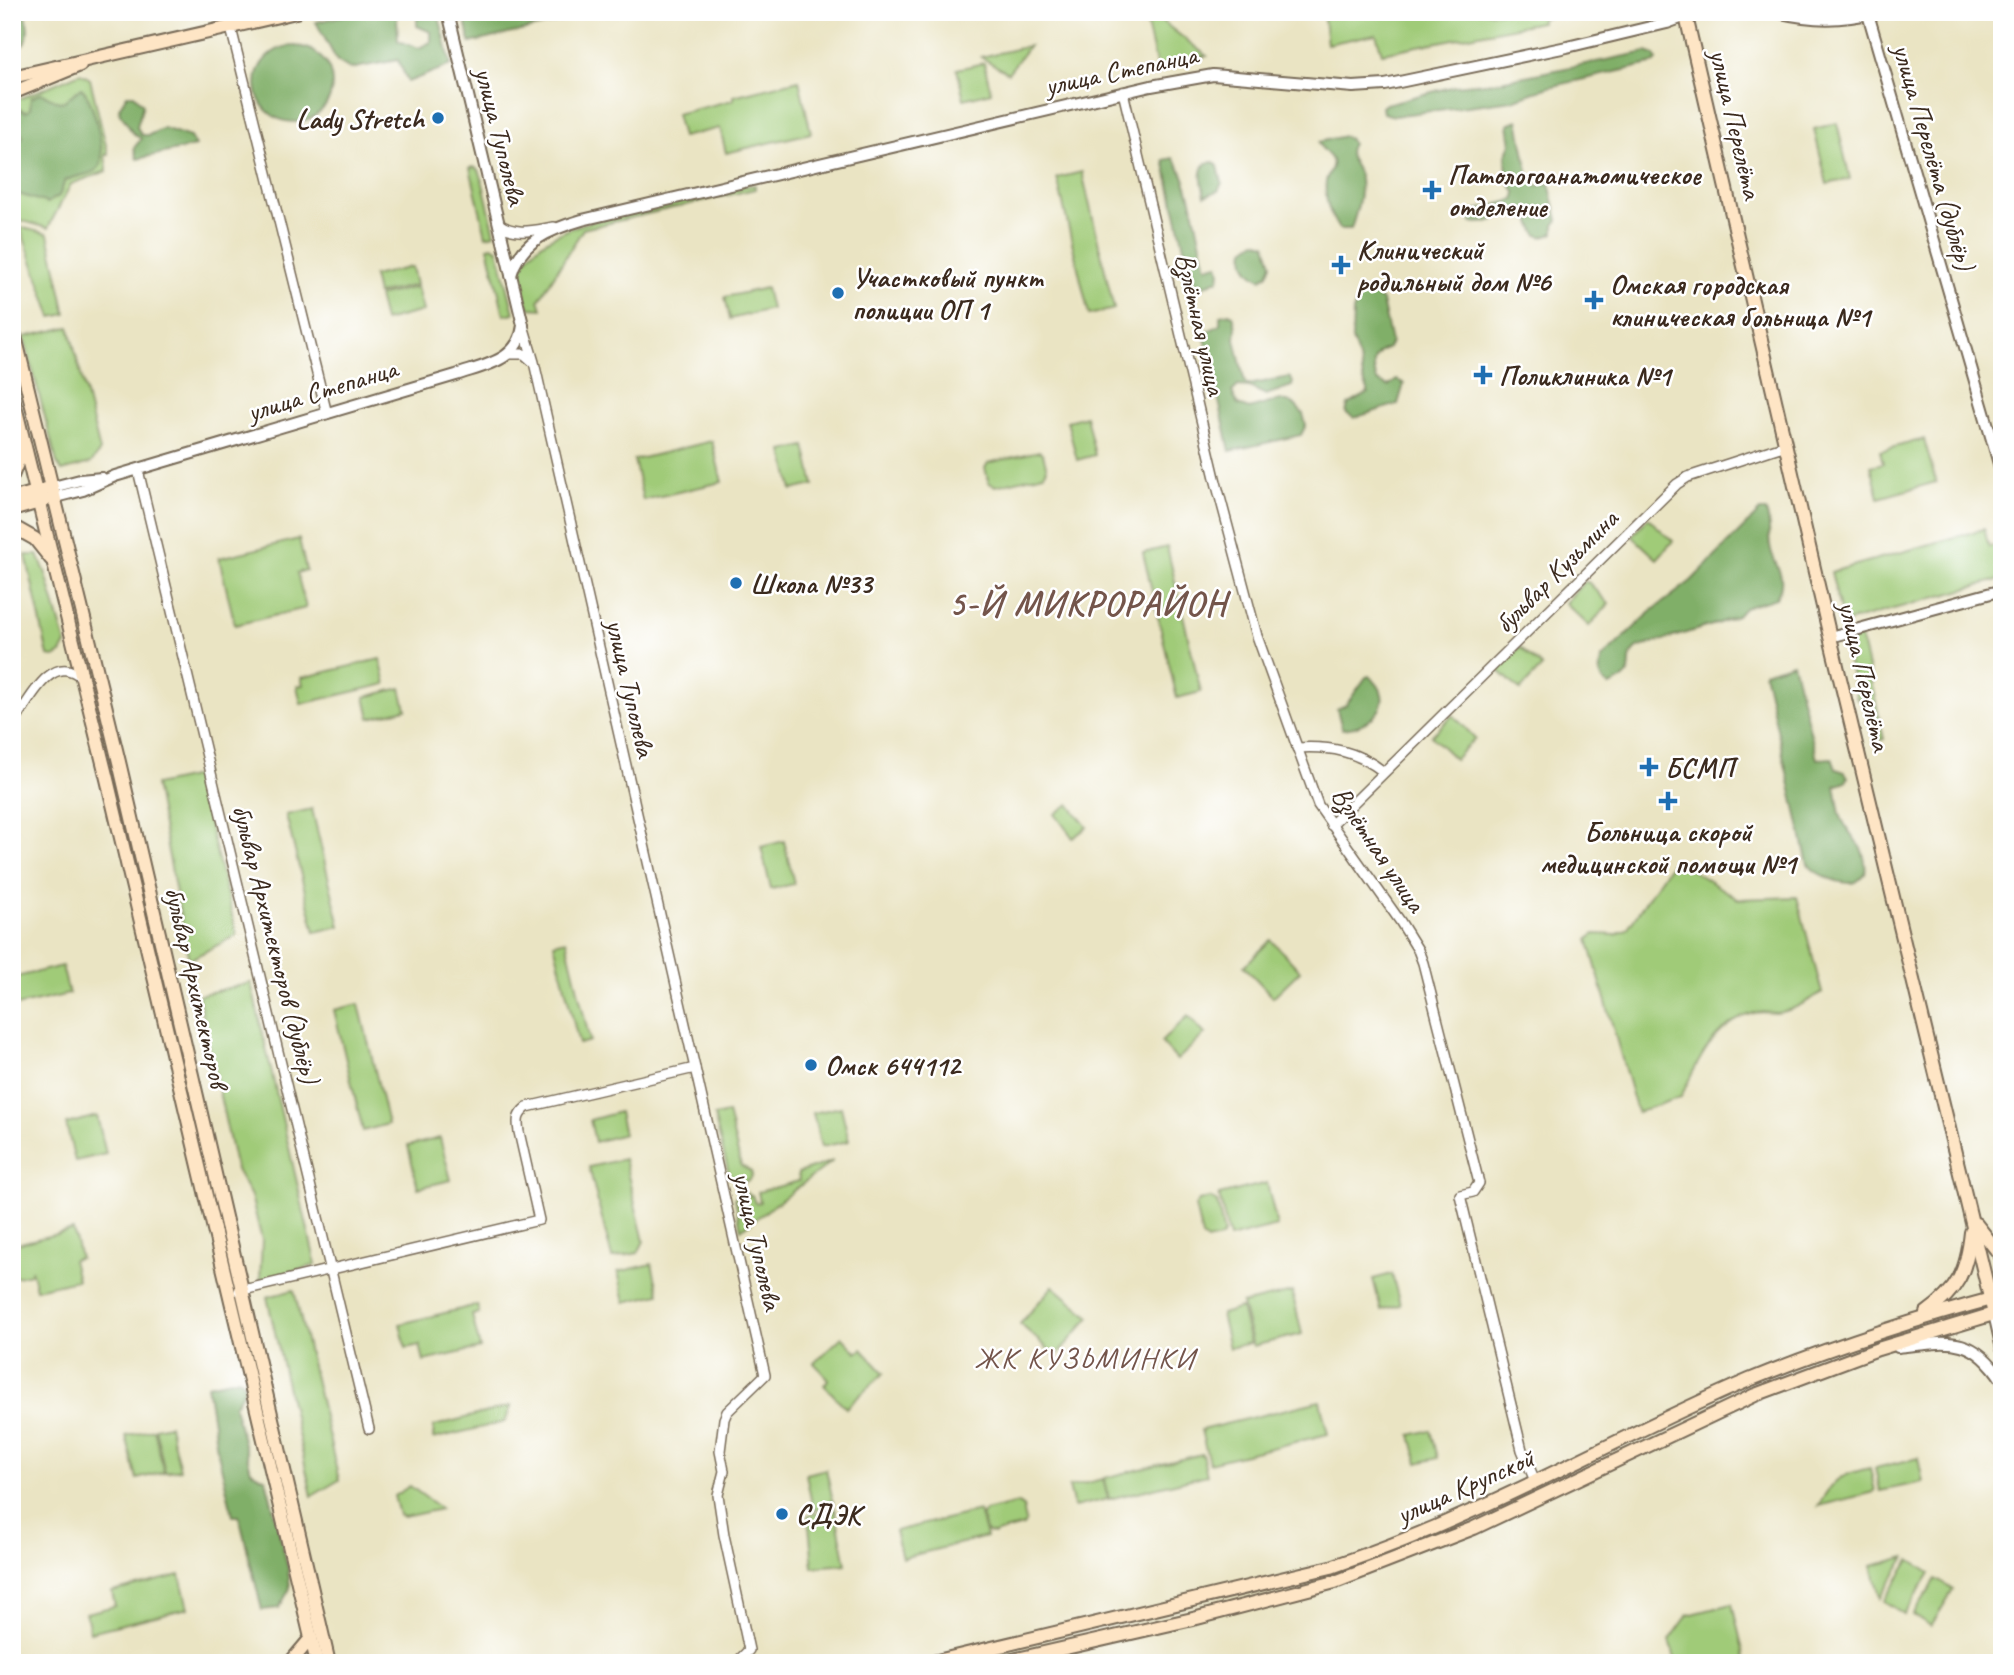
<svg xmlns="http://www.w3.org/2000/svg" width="2014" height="1675" font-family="Caveat,sans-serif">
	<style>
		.green { fill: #a0cb78; stroke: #6e7a4b; stroke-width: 2 }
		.forest { fill: #80af68; stroke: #5e6c43; stroke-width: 2 }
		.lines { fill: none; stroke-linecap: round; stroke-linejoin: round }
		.minor-casing { stroke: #786b58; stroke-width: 12 }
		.tertiary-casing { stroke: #786b58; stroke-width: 14 }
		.secondary-casing { stroke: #786b58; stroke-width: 16 }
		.minor { stroke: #fff; stroke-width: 9 }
		.tertiary { stroke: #fff; stroke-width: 10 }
		.secondary { stroke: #fee5c5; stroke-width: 12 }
		.poi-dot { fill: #1f6fb2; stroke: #fff; stroke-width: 2.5 }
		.labels { text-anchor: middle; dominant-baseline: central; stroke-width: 5; stroke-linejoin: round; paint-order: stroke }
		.street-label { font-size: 28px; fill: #3b2a1e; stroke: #fff }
		.poi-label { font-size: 28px; font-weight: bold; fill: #3b2a1e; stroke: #fff; text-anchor: start }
		.neighbourhood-label { font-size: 30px; letter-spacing: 2px; fill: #74554b; stroke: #fff }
		.district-label { font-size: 35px; font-weight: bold; letter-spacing: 2px; fill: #74554b; stroke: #fff }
	</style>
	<rect width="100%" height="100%" fill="#fff"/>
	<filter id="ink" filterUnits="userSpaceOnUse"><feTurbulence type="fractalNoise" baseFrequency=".0143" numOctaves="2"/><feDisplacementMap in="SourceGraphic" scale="14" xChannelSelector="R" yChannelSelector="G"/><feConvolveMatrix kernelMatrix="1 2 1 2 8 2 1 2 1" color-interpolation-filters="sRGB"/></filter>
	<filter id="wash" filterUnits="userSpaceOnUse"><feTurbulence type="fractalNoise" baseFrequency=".00686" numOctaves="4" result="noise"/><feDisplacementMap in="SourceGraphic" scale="28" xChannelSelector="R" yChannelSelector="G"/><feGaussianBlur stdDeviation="1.57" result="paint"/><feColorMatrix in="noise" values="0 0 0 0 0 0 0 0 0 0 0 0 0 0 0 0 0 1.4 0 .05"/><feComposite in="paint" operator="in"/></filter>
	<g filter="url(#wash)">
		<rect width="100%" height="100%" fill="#eae4c3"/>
		<g class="green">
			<path d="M1144 12H1150L1207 56 1157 68Z"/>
			<path d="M1323 12H1570L1541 18V22L1382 53 1376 34 1327 44Z"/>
			<path d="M1029 46 1008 73 981 57Z"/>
			<path d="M984 63 991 92 964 99 957 69Z"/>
			<path d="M80 73 90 79 108 154 105 155 107 171 71 184 48 228 12 218V102Z"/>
			<path d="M799 80 811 133 726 153 720 128 682 137 676 114 733 100V96Z"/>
			<path d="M1837 123 1850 179 1827 184 1814 129Z"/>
			<path d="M474 167 479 170 481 175 495 234 486 236 470 168Z"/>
			<path d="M1082 172 1114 309 1089 315 1057 178Z"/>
			<path d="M755 185V189L583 229 539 300 542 309 529 308C526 297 520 282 522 270 528 245 561 232 582 224L744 186Z"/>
			<path d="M20 227 48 234 66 314 52 317Z"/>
			<path d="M492 246 498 249 514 313 504 315 488 247Z"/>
			<path d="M412 267 416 285 377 294 373 276Z"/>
			<path d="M417 287 423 311 384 321 378 296Z"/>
			<path d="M766 288 771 309 730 319 725 297Z"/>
			<path d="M69 327 100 451 91 463 62 471 57 463 24 337Z"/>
			<path d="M1086 416 1095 455 1077 460 1067 421Z"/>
			<path d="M1924 439 1936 482 1879 498 1871 466 1883 463 1880 451Z"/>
			<path d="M712 441 722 482 643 500 634 460Z"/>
			<path d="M805 446 814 485 792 490 783 451Z"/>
			<path d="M1039 451 1043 454 1047 469 1044 474 996 486 989 483 985 468 988 463Z"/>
			<path d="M1648 518 1673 541 1657 559 1632 536Z"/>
			<path d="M2002 524V579L1843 623 1831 572 1984 529 1989 547 2001 543 1996 526Z"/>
			<path d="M299 539 306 570 297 573 306 608 235 625 219 558Z"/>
			<path d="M1167 547 1201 692 1177 698 1143 553Z"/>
			<path d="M26 555H38L45 571 66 644 61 653 54 657 48 656Z"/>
			<path d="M1584 582H1588L1609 604 1589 626 1565 603Z"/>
			<path d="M1861 637 1884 739 1878 741 1868 697 1857 699 1844 641Z"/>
			<path d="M1520 647 1542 667 1520 690 1498 670Z"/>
			<path d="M380 659 386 684 301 704 297 686 303 685 301 678Z"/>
			<path d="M401 688 406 709 370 718 365 697Z"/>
			<path d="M1453 715 1475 738 1455 759 1431 736Z"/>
			<path d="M197 776 237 935 189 960 155 785Z"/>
			<path d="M116 780 119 785 159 960 156 958 114 786Z"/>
			<path d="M1069 804 1087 827 1073 838 1055 814Z"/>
			<path d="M312 809 340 926 315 932 286 815Z"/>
			<path d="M784 841 794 884 771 889 761 847Z"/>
			<path d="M1674 859 1738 899 1797 897 1822 993C1809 1000 1791 1012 1776 1013 1769 1013 1762 1011 1754 1013 1714 1024 1697 1062 1681 1097L1637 1112 1588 939 1595 934 1616 935 1627 929Z"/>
			<path d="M566 940 590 1041 579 1044 554 943Z"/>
			<path d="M1271 940 1300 971 1273 997 1244 966Z"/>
			<path d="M62 966 69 994 12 1007V978Z"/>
			<path d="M251 983 316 1265 260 1280 262 1240 251 1196 236 1170 198 995Z"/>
			<path d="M359 1004 388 1124 363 1131 334 1010Z"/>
			<path d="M1188 1016 1205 1034 1177 1060 1161 1042Z"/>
			<path d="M841 1107 849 1141 821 1147 813 1113Z"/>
			<path d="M619 1112 624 1134 595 1142 590 1120Z"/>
			<path d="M728 1113 741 1166 751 1171 752 1176 747 1181H738L729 1174 714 1116Z"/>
			<path d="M97 1116 106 1154 75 1161 66 1124Z"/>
			<path d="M440 1138 451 1180 418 1188 408 1146Z"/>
			<path d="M624 1159 644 1241 638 1253 612 1258 589 1167Z"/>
			<path d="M833 1161 741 1230 735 1198 737 1195 747 1193 748 1196 752 1195 755 1203 760 1202 758 1192 799 1181 798 1173Z"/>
			<path d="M1267 1183 1277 1226 1229 1238 1219 1195Z"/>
			<path d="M1210 1198 1217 1202 1224 1234 1220 1238 1207 1241 1202 1237 1195 1206 1199 1201Z"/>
			<path d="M73 1230 80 1258 72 1260 77 1280 36 1289 31 1269V1274L12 1278V1245Z"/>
			<path d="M652 1264 659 1294 625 1302 618 1272Z"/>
			<path d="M1392 1274 1400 1305 1381 1310 1373 1279Z"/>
			<path d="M1053 1286 1090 1317 1056 1356 1020 1324Z"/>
			<path d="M294 1290 339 1480 312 1496 267 1297Z"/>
			<path d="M1292 1292 1302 1334 1253 1346 1242 1304Z"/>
			<path d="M477 1305 479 1313 472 1315 480 1348 424 1361 420 1345 406 1348 400 1324Z"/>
			<path d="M1241 1308 1250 1343 1229 1348 1221 1314Z"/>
			<path d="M842 1337 857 1353 862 1349 884 1373 846 1408 824 1385 829 1379 814 1363Z"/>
			<path d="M1320 1401 1328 1434 1209 1463 1201 1430Z"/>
			<path d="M511 1406 505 1422 433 1439 434 1426Z"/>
			<path d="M169 1425 180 1469 165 1472 155 1428Z"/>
			<path d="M154 1429 164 1472 137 1479 126 1436Z"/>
			<path d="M1431 1430 1438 1458 1418 1463 1411 1435Z"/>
			<path d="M1202 1454 1207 1475 1109 1499 1104 1478Z"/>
			<path d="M1918 1458 1923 1482 1880 1491 1875 1468Z"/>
			<path d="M1870 1468 1875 1492 1818 1506C1834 1478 1839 1475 1870 1468Z"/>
			<path d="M826 1469 834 1506 813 1510 806 1474Z"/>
			<path d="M1103 1479 1108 1499 1074 1507 1069 1487Z"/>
			<path d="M410 1486 441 1509 404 1517 399 1515 394 1496Z"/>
			<path d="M1018 1503 1023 1507 1026 1522 1023 1526 993 1534 986 1532 982 1515 985 1511Z"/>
			<path d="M835 1509 846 1564 813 1567 808 1515Z"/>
			<path d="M979 1511 986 1537 902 1558 895 1531Z"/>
			<path d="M1906 1557 1880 1598 1872 1566Z"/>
			<path d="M1910 1560 1930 1573 1904 1614 1884 1601Z"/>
			<path d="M180 1575 188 1608 90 1632 86 1613 115 1606 112 1592Z"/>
			<path d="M1936 1579 1953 1590 1931 1626 1913 1615Z"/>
			<path d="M1732 1604 1746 1663H1676L1670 1640 1688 1615Z"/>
		</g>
		<g class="forest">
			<path d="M12 12H24C30 28 31 45 12 52Z"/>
			<path d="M359 12H389L397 16 398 41 419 48 431 42V32L417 26V12H438L451 65 408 82 398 60 350 69 337 61 316 22Z"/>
			<path d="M463 12H601L470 43Z"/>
			<circle cx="294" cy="84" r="38"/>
			<path d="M1646 52 1655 55 1657 60 1655 63 1549 87 1512 100 1394 116 1383 113 1382 107 1386 104 1455 86 1495 82Z"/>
			<path d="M81 88C92 94 107 155 100 166 93 176 75 175 65 181L59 196 47 203 12 192V154L23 136 18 127 12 126V109L17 108 26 112 30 109 31 98 41 93 59 102 64 101Z"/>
			<path d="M127 95H134L143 104 137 127 141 135H149L164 128 190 137 195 146 137 159 134 148 141 139C126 130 131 125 120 114L119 108Z"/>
			<path d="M1518 120 1530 182 1537 186 1549 183 1558 220 1554 225V233C1531 245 1535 223 1526 211 1506 211 1491 226 1472 222L1468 215 1469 212 1514 200 1516 193 1507 180 1506 155 1511 144 1508 124Z"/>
			<path d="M1344 136 1349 138 1352 144C1343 156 1358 165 1360 179 1362 195 1356 214 1351 229H1339C1330 216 1324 198 1326 181 1327 174 1335 168 1332 160 1328 152 1321 151 1319 142Z"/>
			<path d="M1173 158C1190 176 1199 240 1206 267L1218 264 1220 272 1219 279 1202 287 1191 278 1164 160Z"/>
			<path d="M1214 162 1218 166 1222 183 1218 191 1205 196C1203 184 1198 174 1206 163Z"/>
			<path d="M1256 241 1266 244 1272 264 1268 274 1261 279C1248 273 1242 264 1245 249Z"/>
			<path d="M1360 295H1375L1382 301 1391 342 1388 348C1371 355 1372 365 1377 381L1388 386 1397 380 1404 384 1398 404 1354 418 1346 413 1348 405 1368 393V390L1363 379 1361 364 1352 340 1353 311Z"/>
			<path d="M1229 313 1233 315 1236 327 1235 339 1245 383 1248 385 1289 377 1293 382 1292 386 1266 395 1249 387 1238 386 1232 392 1238 405 1249 409 1280 400 1294 404 1303 414 1306 425 1301 435 1230 451 1204 333 1220 325V315Z"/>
			<path d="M1760 511H1766C1771 523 1768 533 1770 545 1772 565 1790 574 1776 598L1744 608 1737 616 1719 623 1637 648C1620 660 1644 673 1609 686 1598 677 1598 670 1602 658L1653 610 1691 581Z"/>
			<path d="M1793 663 1817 759 1832 758 1836 769 1845 772 1848 777 1846 782 1835 786C1837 795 1838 805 1840 814 1847 837 1869 845 1865 874 1862 877 1859 880 1856 882 1842 886 1816 875 1808 864L1764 672Z"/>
			<path d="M1369 676C1400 701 1372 727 1342 729L1337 709 1346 705 1366 677Z"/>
			<path d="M239 1378 242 1380 245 1388 234 1406 251 1471 266 1479 288 1568 290 1588 279 1608 262 1610 239 1516H233L217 1449 207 1385Z"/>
		</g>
	</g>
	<g filter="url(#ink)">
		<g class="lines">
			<g class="minor-casing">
				<g id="minor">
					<path d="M231 28 327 414"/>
					<path d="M1123 92 1216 482 1257 636 1318 805 1400 921 1418 950 1423 963 1479 1183 1473 1192 1460 1195 1522 1450 1535 1481"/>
					<path d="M499 224C516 236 535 230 554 227"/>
					<path d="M523 325 534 362 765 1375 727 1412 724 1419 720 1451 724 1471 718 1495 724 1535 749 1650 741 1658 739 1663"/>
					<path d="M510 354H524L533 362"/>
					<path d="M138 470 369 1429"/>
					<path d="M12 726C27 705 51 649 82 678"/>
					<path d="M1297 748C1331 746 1357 751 1384 772"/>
					<path d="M1331 825 1677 484 1688 477 1786 445"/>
					<path d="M239 1291 539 1220 519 1132C517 1120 517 1115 527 1107L695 1068"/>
				</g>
			</g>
			<g class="tertiary-casing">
				<g id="tertiary">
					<path d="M1776 12C1814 21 1840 21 1878 12"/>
					<path d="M1868 14 2002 474"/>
					<path d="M511 275C520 241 551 229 582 220L1151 86 1213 75 1353 87 1385 85 1567 47 1667 23 1697 12"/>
					<path d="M53 487 80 480 102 478"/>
					<path d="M56 497 83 490 115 476 456 375C485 365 519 361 523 325L448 12"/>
					<path d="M1830 637 2002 590"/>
					<path d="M1994 1314 2002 1349"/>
					<path d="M1898 1347C1946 1342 1972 1333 2002 1380"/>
				</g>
			</g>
			<g class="secondary-casing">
				<g id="secondary">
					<path d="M1685 12 1830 637 1994 1314"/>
					<path d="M12 77 296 12"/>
					<path d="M12 93 80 65"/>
					<path d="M12 324 119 762 329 1663"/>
					<path d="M12 394 107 779 317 1663"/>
					<path d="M12 476 18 461 19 437"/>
					<path d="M12 499 46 489"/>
					<path d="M12 510 46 500"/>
					<path d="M12 526 35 539 51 559"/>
					<path d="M1976 1224 2002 1257"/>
					<path d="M1926 1313C1958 1290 1967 1271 1971 1232"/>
					<path d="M290 1663 311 1638"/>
					<path d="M929 1663 1331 1567C1377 1551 1421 1534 1465 1514 1561 1472 1653 1421 1749 1380 1832 1346 1916 1319 2002 1296"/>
					<path d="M1000 1663 1197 1618 1335 1582 1474 1528 1755 1395 1878 1349 2000 1312"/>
				</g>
			</g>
			<use href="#minor" class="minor"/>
			<use href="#tertiary" class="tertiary"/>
			<use href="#secondary" class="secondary"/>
		</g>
	</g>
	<g class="poi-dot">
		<circle cx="438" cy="118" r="7"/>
		<path d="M1428.5 179.5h7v7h7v7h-7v7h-7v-7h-7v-7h7z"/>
		<path d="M1337.5 254.5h7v7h7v7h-7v7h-7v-7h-7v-7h7z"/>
		<circle cx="838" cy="293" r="7"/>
		<path d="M1590.5 289.5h7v7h7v7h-7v7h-7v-7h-7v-7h7z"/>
		<path d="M1479.5 364.5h7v7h7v7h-7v7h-7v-7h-7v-7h7z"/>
		<circle cx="736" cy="583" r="7"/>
		<path d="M1645.5 756.5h7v7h7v7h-7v7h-7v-7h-7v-7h7z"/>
		<path d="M1664.5 790.5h7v7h7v7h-7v7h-7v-7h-7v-7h7z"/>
		<circle cx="811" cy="1065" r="7"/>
		<circle cx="782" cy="1514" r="7"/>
	</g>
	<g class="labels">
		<g class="street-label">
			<text transform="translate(1121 70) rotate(-12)">улица Степанца</text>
			<text transform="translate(1736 124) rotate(77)">улица Перелёта</text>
			<text transform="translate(501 136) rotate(76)">улица Туполева</text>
			<text transform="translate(1934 157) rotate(74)">улица Перелёта (дублёр)</text>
			<text transform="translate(1201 324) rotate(77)">Взлётная улица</text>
			<text transform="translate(322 390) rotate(-17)">улица Степанца</text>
			<text transform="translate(1556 571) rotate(-45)">бульвар Кузьмина</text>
			<text transform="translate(1865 676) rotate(77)">улица Перелёта</text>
			<text transform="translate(631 688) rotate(77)">улица Туполева</text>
			<text transform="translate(1379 849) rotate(56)">Взлётная улица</text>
			<text transform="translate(276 944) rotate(76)">бульвар Архитекторов (дублёр)</text>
			<text transform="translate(197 987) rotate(77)">бульвар Архитекторов</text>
			<text transform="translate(758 1241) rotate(77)">улица Туполева</text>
			<text transform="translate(1465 1486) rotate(-24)">улица Крупской</text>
		</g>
		<g class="poi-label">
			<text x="424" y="118" text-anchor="end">Lady Stretch</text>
			<text x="1448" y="174">Патологоанатомическое<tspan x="1448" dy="32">отделение</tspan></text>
			<text x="1357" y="249">Клинический<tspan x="1357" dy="32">родильный дом №6</tspan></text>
			<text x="852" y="277">Участковый пункт<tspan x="852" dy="32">полиции ОП 1</tspan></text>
			<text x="1610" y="284">Омская городская<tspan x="1610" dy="32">клиническая больница №1</tspan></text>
			<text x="1499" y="375">Поликлиника №1</text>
			<text x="750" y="583">Школа №33</text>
			<text x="1665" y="767">БСМП</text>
			<text x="1668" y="831" text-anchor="middle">Больница скорой<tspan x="1668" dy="32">медицинской помощи №1</tspan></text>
			<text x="825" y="1065">Омск 644112</text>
			<text x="796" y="1514">СДЭК</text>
		</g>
		<g class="neighbourhood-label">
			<text x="1085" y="1358">ЖК КУЗЬМИНКИ</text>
		</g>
		<g class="district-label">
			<text x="1088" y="603">5-Й МИКРОРАЙОН</text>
		</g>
	</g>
	<rect width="2014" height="1675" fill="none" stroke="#fff" stroke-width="42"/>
</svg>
